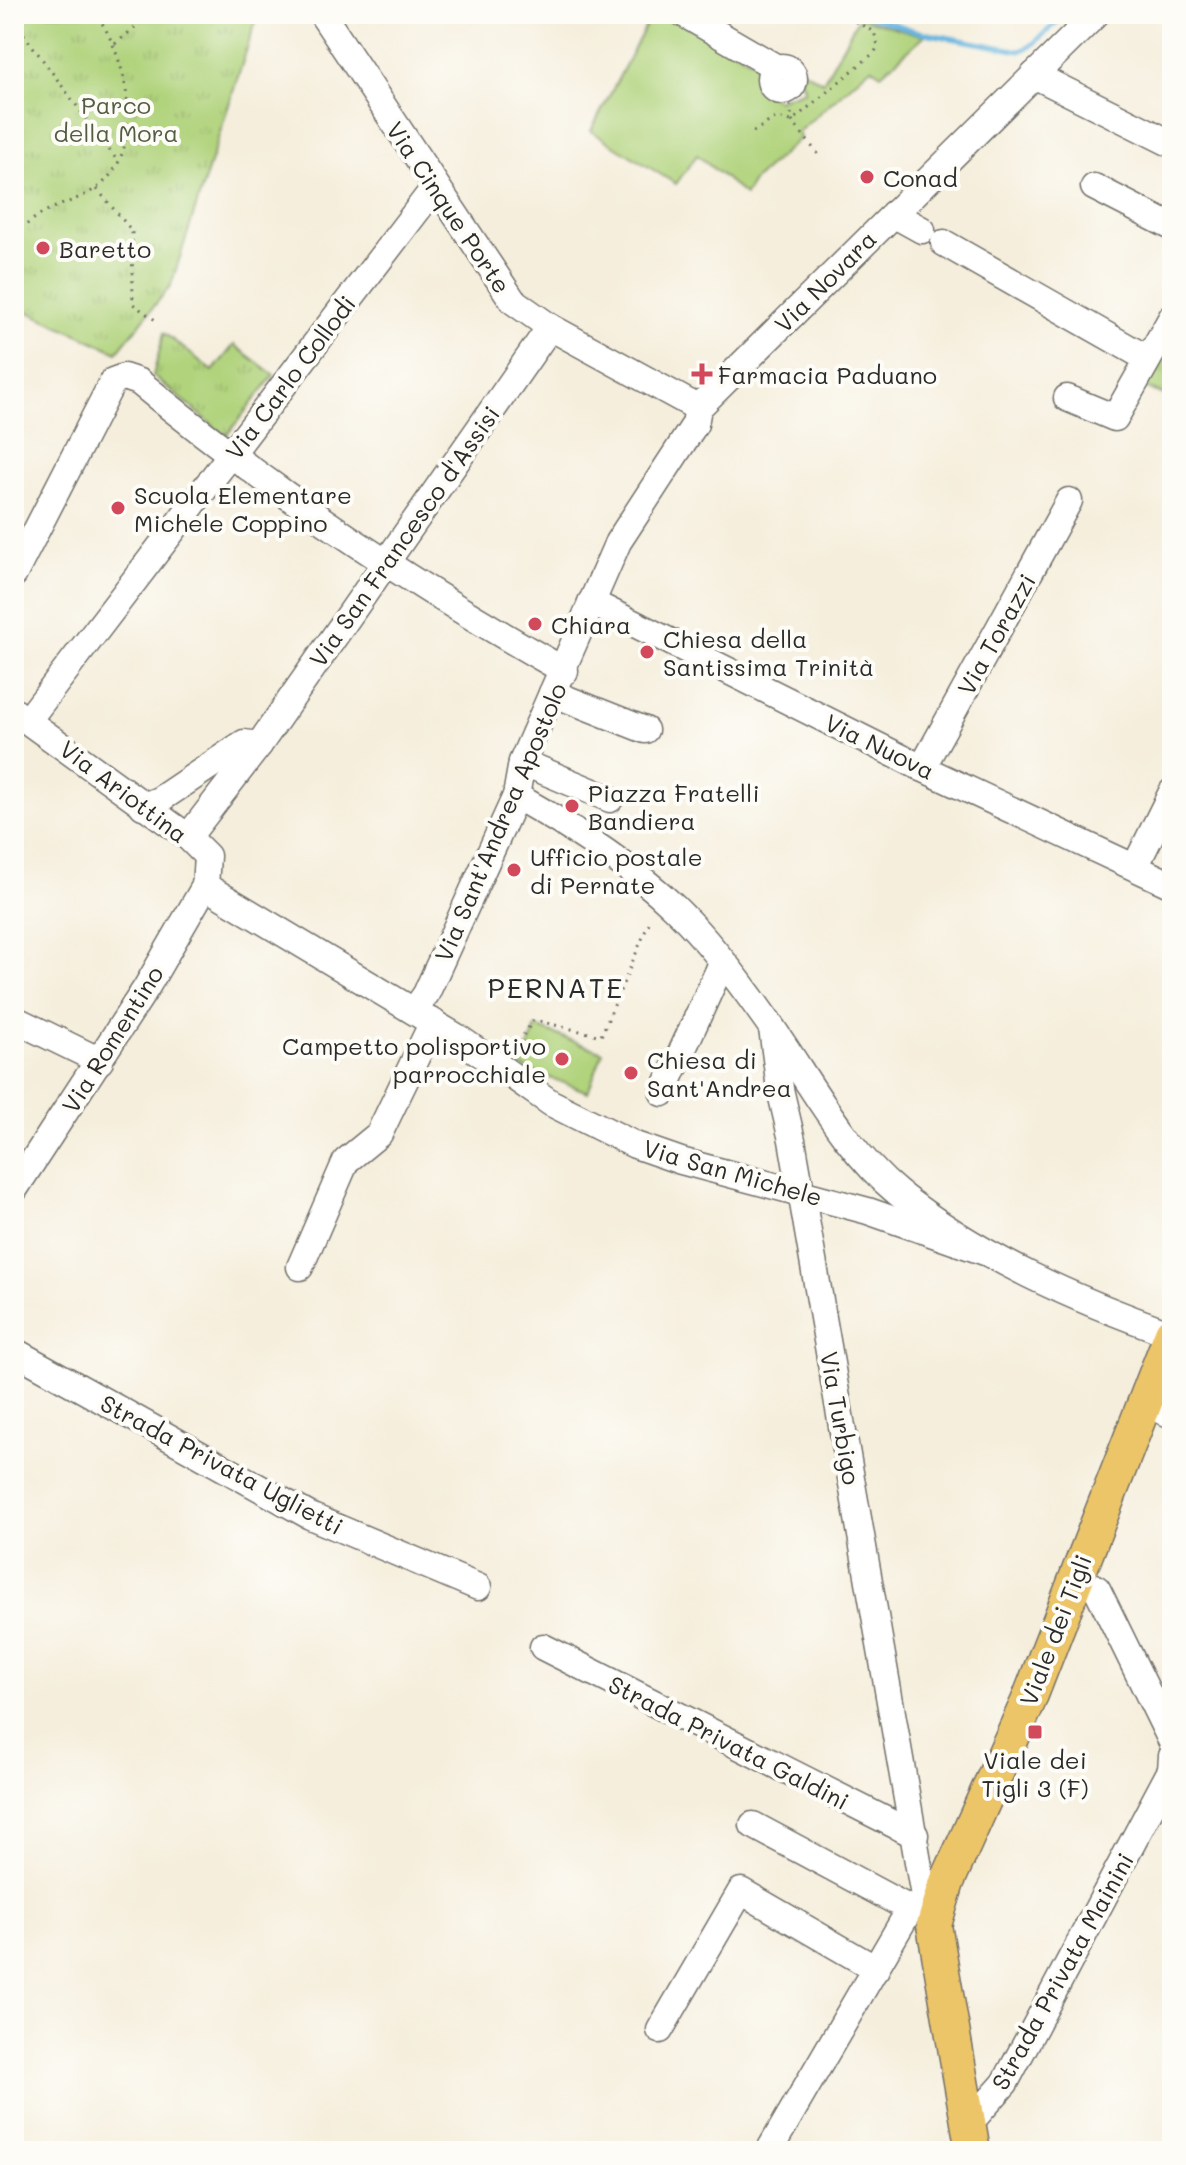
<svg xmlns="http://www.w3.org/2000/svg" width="1186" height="2165" font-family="Mali,sans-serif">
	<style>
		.grass { fill: #b0d37c; stroke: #6e7f54; stroke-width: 2 }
		.park { fill: url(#park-tufts); stroke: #6e7f54; stroke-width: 2 }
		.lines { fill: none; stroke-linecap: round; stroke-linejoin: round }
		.stream { stroke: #62b2dd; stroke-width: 5 }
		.minor-casing { stroke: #726f69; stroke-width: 29 }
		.major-casing { stroke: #726f69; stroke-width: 37 }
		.path { stroke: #726f69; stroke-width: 3; stroke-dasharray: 2 6; stroke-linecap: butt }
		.minor { stroke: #fff; stroke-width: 26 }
		.major { stroke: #edc569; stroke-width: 34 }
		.poi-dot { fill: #d1495b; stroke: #fdfcf7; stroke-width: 3 }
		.labels { text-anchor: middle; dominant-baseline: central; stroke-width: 8; stroke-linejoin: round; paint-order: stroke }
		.park-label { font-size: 24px; fill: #535d43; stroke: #fdfcf7 }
		.poi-label { font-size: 24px; fill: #2b2b2b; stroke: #fdfcf7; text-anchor: start }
		.street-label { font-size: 24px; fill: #2b2b2b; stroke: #fdfcf7 }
		.quarter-label { font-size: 28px; letter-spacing: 2px; fill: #2b2b2b; stroke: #fdfcf7 }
	</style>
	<defs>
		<pattern id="park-tufts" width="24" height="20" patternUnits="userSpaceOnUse" patternTransform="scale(2)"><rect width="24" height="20" fill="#b0d37c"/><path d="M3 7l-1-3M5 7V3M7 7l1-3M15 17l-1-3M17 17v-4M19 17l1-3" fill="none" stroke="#98b56b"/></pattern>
	</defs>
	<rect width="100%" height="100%" fill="#fdfcf7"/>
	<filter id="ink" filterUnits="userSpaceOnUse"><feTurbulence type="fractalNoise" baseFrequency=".0125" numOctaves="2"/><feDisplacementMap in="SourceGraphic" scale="16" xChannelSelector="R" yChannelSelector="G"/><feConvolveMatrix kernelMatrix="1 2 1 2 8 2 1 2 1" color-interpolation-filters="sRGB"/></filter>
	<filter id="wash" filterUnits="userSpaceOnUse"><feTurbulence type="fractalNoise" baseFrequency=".006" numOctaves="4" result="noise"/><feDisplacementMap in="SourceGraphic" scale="32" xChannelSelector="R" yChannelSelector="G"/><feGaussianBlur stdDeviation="1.8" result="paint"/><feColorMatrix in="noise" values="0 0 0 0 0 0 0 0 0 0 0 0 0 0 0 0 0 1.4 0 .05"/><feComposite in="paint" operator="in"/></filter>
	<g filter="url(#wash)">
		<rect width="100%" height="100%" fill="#f5eedc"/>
		<g class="grass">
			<path d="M652 14H666L766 68 763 90 777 100 805 90 794 65 823 82 859 17 924 36 881 74 871 67 798 132 800 138 754 180 745 195 697 155 676 184 591 131Z"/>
			<path d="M536 1027 603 1052 588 1092 521 1067Z"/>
		</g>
		<g class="park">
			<path d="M14 14H258L171 285 117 352 22 309 14 323Z"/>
			<path d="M1172 317V398L1134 383Z"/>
			<path d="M164 333 213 371 234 345 274 375 226 436 153 376Z"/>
		</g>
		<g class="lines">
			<path class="stream" d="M864 14 919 32 1020 51 1031 46 1066 14"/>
		</g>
	</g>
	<g filter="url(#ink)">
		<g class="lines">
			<g class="minor-casing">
				<g id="minor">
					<path d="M322 14 513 301 550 327 698 408"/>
					<path d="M684 14 777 68"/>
					<circle cx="782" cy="79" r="12"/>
					<path d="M1034 75 1172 144"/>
					<path d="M1094 187 1172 227"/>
					<path d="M893 214 922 230"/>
					<path d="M944 243 1148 359"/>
					<path d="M1067 398 1115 418 1172 317"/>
					<path d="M14 574 113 381 124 377 139 382C272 492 414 586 565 671"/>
					<path d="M591 602 922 768 1172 885"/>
					<path d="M552 693 645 730"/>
					<path d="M28 720 435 187"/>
					<path d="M522 762 610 799"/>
					<path d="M922 768 1069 501"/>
					<path d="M516 796C571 827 629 864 674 907 707 939 737 978 763 1015 806 1074 841 1146 898 1193 978 1257 1076 1300 1172 1334"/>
					<path d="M143 806 159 800 244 743 259 745"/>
					<path d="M188 837 259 745 550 327"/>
					<path d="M1135 867 1172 792"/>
					<path d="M205 886 460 1039 551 1103 635 1145 681 1161 868 1211 985 1252"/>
					<path d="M414 1011 426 994 516 796 522 762 618 542 695 424 698 408 1096 14"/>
					<path d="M14 1019 100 1061"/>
					<path d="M772 1028 780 1089 792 1140 925 1902 934 1925"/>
					<path d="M663 1093 722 963"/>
					<path d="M14 1190 146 988 205 886 207 856 188 837 15 712"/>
					<path d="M300 1267 346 1161 379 1134 433 1022"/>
					<path d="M14 1351 310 1516 478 1587"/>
					<path d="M1145 1403 1172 1415"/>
					<path d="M1077 1577 1097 1589 1172 1742"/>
					<path d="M543 1647 915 1835"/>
					<path d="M753 1825 910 1909"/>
					<path d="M660 2030 741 1891 876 1969"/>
					<path d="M968 2125 1005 2083 1171 1770 1172 1756"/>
					<path d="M769 2151 910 1909 925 1902"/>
				</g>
			</g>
			<g class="major-casing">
				<path id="major" d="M973 2151 934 1925 947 1882 1028 1702 1172 1333"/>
			</g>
			<g class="path">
				<path d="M127 14 137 26"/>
				<path d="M14 21 119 163"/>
				<path d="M115 44 151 14"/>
				<path d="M788 89 792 121 821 158"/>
				<path d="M753 132 775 118 792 121 875 52 878 45 874 32 842 14"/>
				<path d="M97 189 132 231 133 304 158 322"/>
				<path d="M14 234C24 227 34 218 44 212 61 204 80 199 95 189 149 153 128 58 96 14"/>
				<path d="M514 1048 534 1020 601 1036 651 918"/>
			</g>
			<use href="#minor" class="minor"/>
			<use href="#major" class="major"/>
		</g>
	</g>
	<g class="poi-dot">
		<circle cx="867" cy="177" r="8"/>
		<circle cx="43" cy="248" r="8"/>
		<path d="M698 362h8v8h8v8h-8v8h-8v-8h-8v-8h8z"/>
		<circle cx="118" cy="508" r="8"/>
		<circle cx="535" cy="624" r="8"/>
		<circle cx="647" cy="652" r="8"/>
		<circle cx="572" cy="806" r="8"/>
		<circle cx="514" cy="870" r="8"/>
		<circle cx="562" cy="1059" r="8"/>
		<circle cx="631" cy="1073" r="8"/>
		<rect x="1027" y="1724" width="16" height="16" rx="4"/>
	</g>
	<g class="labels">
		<g class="park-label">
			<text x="116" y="104">Parco<tspan x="116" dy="28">della Mora</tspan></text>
		</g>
		<g class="poi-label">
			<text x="883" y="177">Conad</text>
			<text x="59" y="248">Baretto</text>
			<text x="718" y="374">Farmacia Paduano</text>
			<text x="134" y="494">Scuola Elementare<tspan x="134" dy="28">Michele Coppino</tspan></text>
			<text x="551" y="624">Chiara</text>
			<text x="663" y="638">Chiesa della<tspan x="663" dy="28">Santissima Trinità</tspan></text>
			<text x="588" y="792">Piazza Fratelli<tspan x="588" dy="28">Bandiera</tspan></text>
			<text x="530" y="856">Ufficio postale<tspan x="530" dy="28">di Pernate</tspan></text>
			<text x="546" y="1045" text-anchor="end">Campetto polisportivo<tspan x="546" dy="28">parrocchiale</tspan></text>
			<text x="647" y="1059">Chiesa di<tspan x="647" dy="28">Sant'Andrea</tspan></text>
			<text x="1035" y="1759" text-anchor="middle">Viale dei<tspan x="1035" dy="28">Tigli 3 (F)</tspan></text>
		</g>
		<g class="street-label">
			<text transform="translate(449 207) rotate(56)">Via Cinque Porte</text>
			<text transform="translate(825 281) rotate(-45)">Via Novara</text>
			<text transform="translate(290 377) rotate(-53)">Via Carlo Collodi</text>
			<text transform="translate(404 536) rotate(-55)">Via San Francesco d'Assisi</text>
			<text transform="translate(996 634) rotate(-61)">Via Torazzi</text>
			<text transform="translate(880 746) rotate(26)">Via Nuova</text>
			<text transform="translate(124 791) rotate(37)">Via Ariottina</text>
			<text transform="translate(500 822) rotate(-67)">Via Sant'Andrea Apostolo</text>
			<text transform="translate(112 1039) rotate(-58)">Via Romentino</text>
			<text transform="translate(733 1172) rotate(16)">Via San Michele</text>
			<text transform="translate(841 1418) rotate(80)">Via Turbigo</text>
			<text transform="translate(222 1464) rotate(28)">Strada Privata Uglietti</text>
			<text transform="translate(1055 1630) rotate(-69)">Viale dei Tigli</text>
			<text transform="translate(729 1742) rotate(27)">Strada Privata Galdini</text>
			<text transform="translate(1062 1971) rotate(-61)">Strada Privata Mainini</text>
		</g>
		<g class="quarter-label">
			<text x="556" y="987">PERNATE</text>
		</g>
	</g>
	<rect width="1186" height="2165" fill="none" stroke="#fdfcf7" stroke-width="48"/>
</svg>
